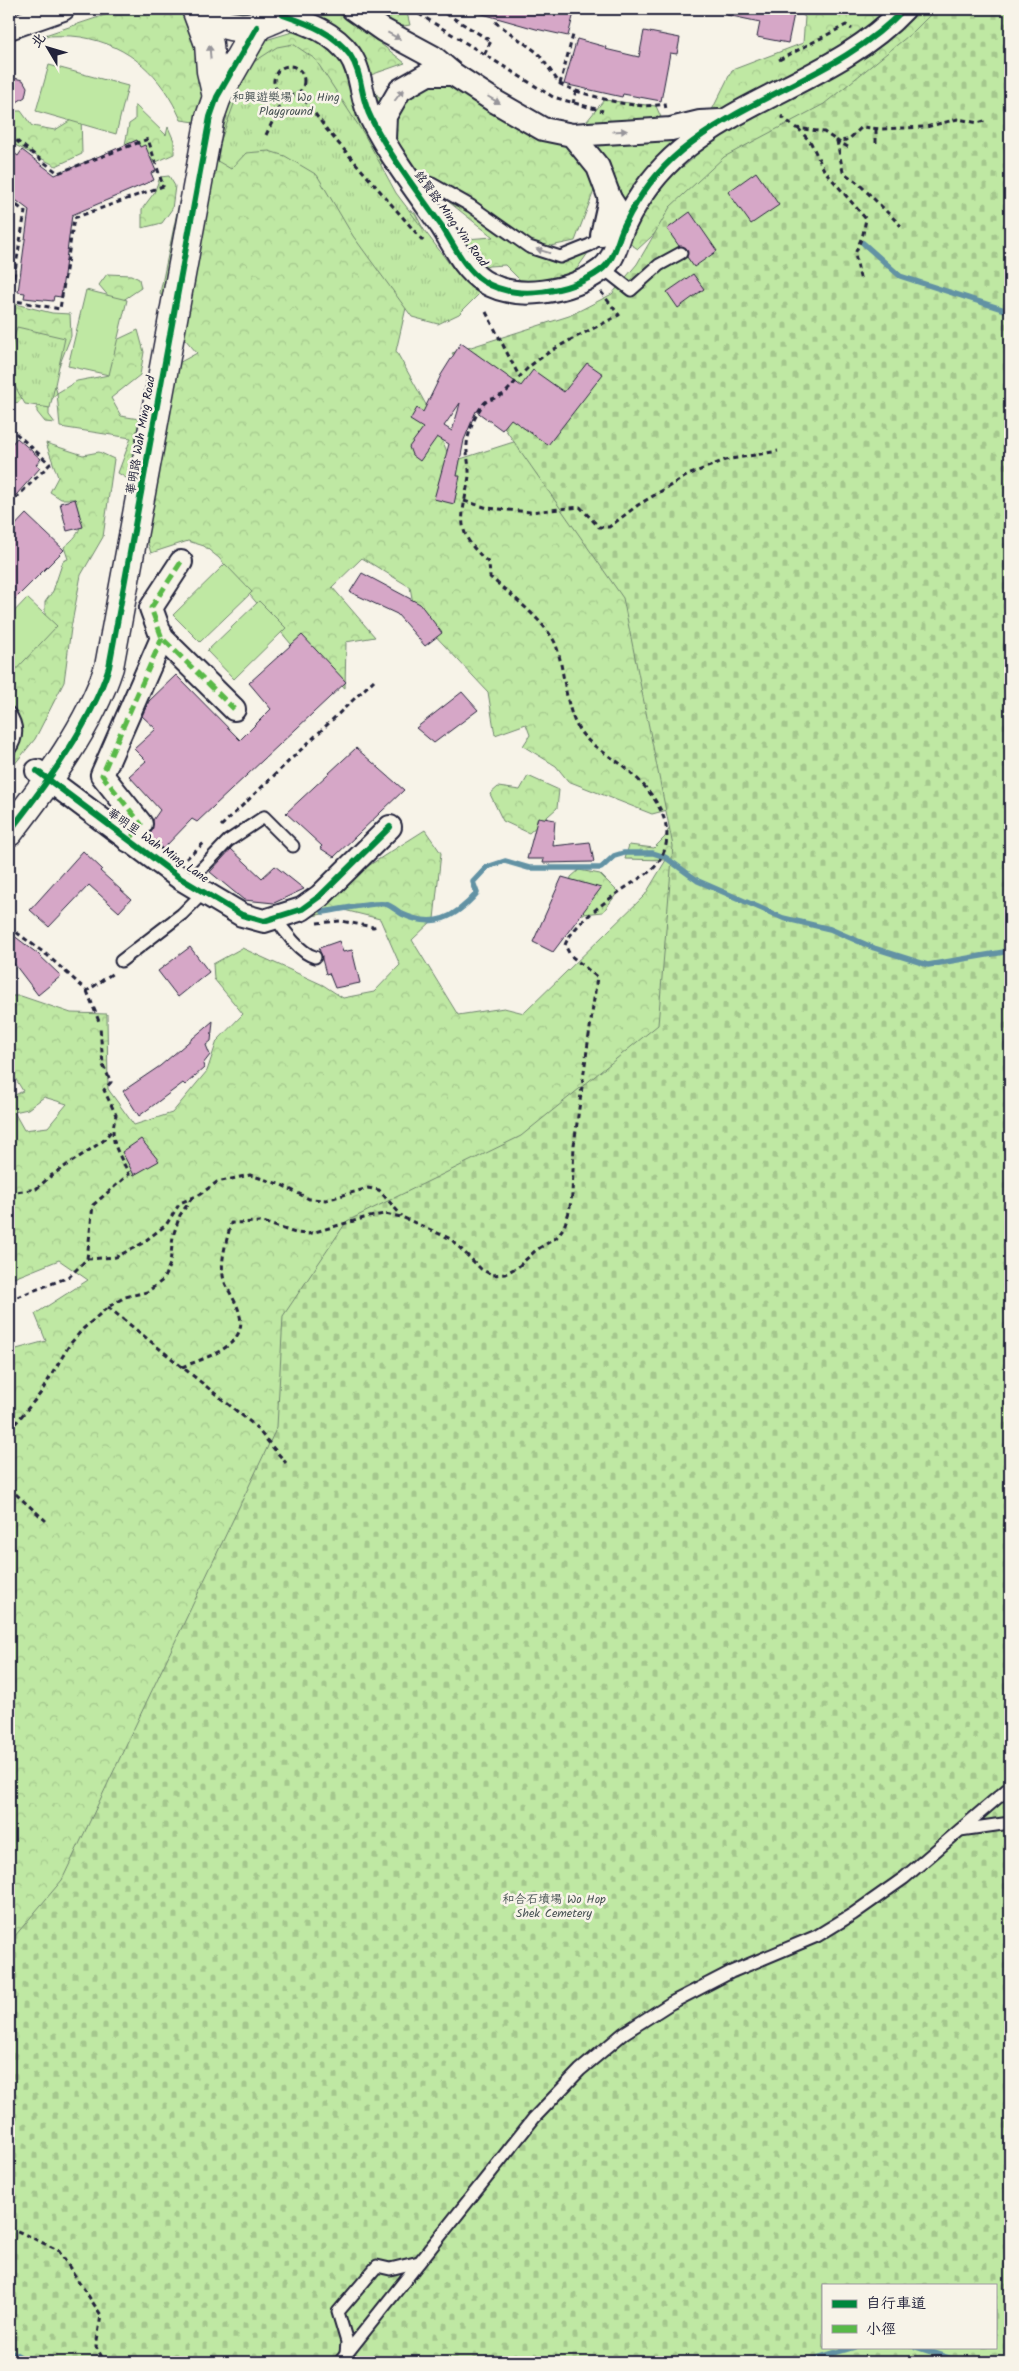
<svg xmlns="http://www.w3.org/2000/svg" width="1019" height="2371" font-family="Kalam,'LXGW WenKai TC',sans-serif">
	<style>
		.forest { fill: url(#forest-crowns); stroke: #70856f; fill-rule: evenodd }
		.cemetery { fill: url(#cemetery-stones); stroke: #70856f; fill-rule: evenodd }
		.park { fill: url(#park-tufts); stroke: #70856f }
		.pitch { fill: #bfe8a3; stroke: #70856f }
		.lines { fill: none; stroke-linecap: round; stroke-linejoin: round }
		.stream { stroke: #6292a4; stroke-width: 5.5 }
		.building { fill: #d6a7c7; stroke: #22223b; fill-rule: evenodd }
		.lane-casing { stroke: #22223b; stroke-width: 15 }
		.street-casing { stroke: #22223b; stroke-width: 26 }
		.secondary-casing { stroke: #22223b; stroke-width: 31 }
		.path { stroke: #22223b; stroke-width: 3; stroke-dasharray: 5 4; stroke-linecap: butt }
		.lane { stroke: #f7f3e8; stroke-width: 11 }
		.street { stroke: #f7f3e8; stroke-width: 22 }
		.secondary { stroke: #f7f3e8; stroke-width: 28 }
		.quiet { stroke: #58b947; stroke-width: 5; stroke-dasharray: 10 5; stroke-linecap: butt }
		.cycleway-casing { stroke: #f7f3e8; stroke-width: 9 }
		.cycleway { stroke: #00873e; stroke-width: 6 }
		.oneway { fill: #97959a }
		.labels { text-anchor: middle; dominant-baseline: central; stroke-width: 5; stroke-linejoin: round; paint-order: stroke }
		.park-label { font-size: 12px; fill: #495455; stroke: #f7f3e8 }
		.street-label { font-size: 12px; fill: #22223b; stroke: #f7f3e8 }
	</style>
	<defs>
		<pattern id="forest-crowns" width="20" height="18" patternUnits="userSpaceOnUse" patternTransform="scale(1.25)"><rect width="20" height="18" fill="#bfe8a3"/><path d="M2 6a3 3 0 1 1 6 0M12 15a3 3 0 1 1 6 0" fill="none" stroke="#a4c78d"/></pattern>
		<pattern id="cemetery-stones" width="16" height="16" patternUnits="userSpaceOnUse" patternTransform="scale(1.25)"><rect width="16" height="16" fill="#bfe8a3"/><path d="M2 7V4a2 2 0 0 1 4 0v3zM10 15v-3a2 2 0 0 1 4 0v3z" fill="#a4c78d"/></pattern>
		<pattern id="park-tufts" width="24" height="20" patternUnits="userSpaceOnUse" patternTransform="scale(1.25)"><rect width="24" height="20" fill="#bfe8a3"/><path d="M3 7l-1-3M5 7V3M7 7l1-3M15 17l-1-3M17 17v-4M19 17l1-3" fill="none" stroke="#a4c78d"/></pattern>
	</defs>
	<rect width="100%" height="100%" fill="#f7f3e8"/>
	<filter id="ink" filterUnits="userSpaceOnUse"><feTurbulence type="fractalNoise" baseFrequency=".02" numOctaves="2"/><feDisplacementMap in="SourceGraphic" scale="10" xChannelSelector="R" yChannelSelector="G"/><feConvolveMatrix kernelMatrix="1 2 1 2 8 2 1 2 1" color-interpolation-filters="sRGB"/></filter>
	<g filter="url(#ink)">
		<g class="forest">
			<path d="M123 9H174L185 17 200 49 198 83 220 82 254 40 269 39 309 27 331 9H337L405 63 365 77 387 109 416 80 452 82 555 141 587 121 604 100 656 106 683 167 694 158 682 135 712 110 732 70 803 43 805 17 794 9H1010L841 732 9 2117V1351L46 1341 35 1314 88 1280 59 1260 9 1280V1098L23 1091 9 1068V996H21L71 1013 107 1014 108 1089 134 1125 172 1113 207 1071 217 1041 243 1014 214 979 213 964 242 948 323 985 343 998 374 992 400 965 380 919 344 910 307 917 357 873 425 830 441 853 434 919 412 940 458 1015 504 1008 524 1013 645 895 666 860 625 859 629 845 654 848 665 837 679 807 652 814 568 781 556 766 523 746 530 735 526 724 495 735 488 692 429 629 414 609 410 587 362 558 332 587 375 637 346 642 345 688 291 644 219 558 204 546 188 541 151 553 139 515 143 488 118 473 131 438 60 427 57 393 49 403V415L55 423 45 422 37 412V399L55 385 57 393 77 381 109 375 106 345 138 330 144 352 140 375 111 398 121 416 157 422 164 371 197 353 178 331 160 293 180 198 212 163 227 116 195 122 181 120C162 76 130 45 81 37 69 35 55 36 42 36ZM401 154 430 187 493 237 466 239 452 258 469 273 489 266 505 265 521 281 557 283 576 270 588 253 555 263 526 251 575 241 600 175 620 188 617 215 618 236 638 249 674 216 545 432 451 462 434 419 396 351 424 230 415 213 399 205 371 183 384 159ZM44 1097 67 1104 48 1127 24 1130 14 1112 28 1109Z"/>
			<path d="M216 9H271L246 17Z"/>
			<path d="M342 9H406L410 25C382 30 364 25 342 9Z"/>
			<path d="M135 105 166 135 168 127 174 141V154L154 163 151 158 124 150 129 124 135 120Z"/>
			<path d="M9 111H21L32 126 55 130 81 114 82 154 56 166 15 145 9 121Z"/>
			<path d="M169 176 175 186 172 209 162 223 142 228V209L154 193 160 177Z"/>
			<path d="M107 274 131 275 139 279 141 288 116 305 99 285Z"/>
			<path d="M11 303 52 313 70 314 71 336 59 366 9 367V306Z"/>
			<path d="M9 376 22 389V399L19 402 9 404Z"/>
			<path d="M46 443 83 455 99 452 114 459 103 537 81 575 71 628 64 682 35 739 9 771V721L19 718 17 711 9 712V673L45 623V602L53 591 63 561 68 559 64 547C86 530 81 523 75 499H61L50 492 58 477Z"/>
			<path d="M528 776 559 790 557 808 529 833 503 821 490 794 498 787 520 790Z"/>
			<path d="M579 870 600 874 618 892 603 912 564 916 571 877Z"/>
		</g>
		<path class="cemetery" d="M936 9H1010V2362H9V1943L62 1880 277 1427 283 1316 347 1221 521 1136 658 1025 673 846 623 598 452 353 569 316 612 294 637 264 670 207 724 157 824 104 913 32ZM823 2285H995V2347H823Z"/>
		<g class="park">
			<path d="M293 44 315 59 364 134 396 193 455 271 479 294 459 314 438 324 412 317 353 236 317 175 285 156 269 151 246 153 231 169 214 159 234 104 243 69 277 47Z"/>
			<path d="M17 327 65 338 50 408 25 404 9 376V358Z"/>
		</g>
		<g class="pitch">
			<path d="M49 65 128 86 116 134 36 111Z"/>
			<path d="M86 290 127 300 109 375 68 366Z"/>
			<path d="M225 564 252 592 200 642 173 615Z"/>
			<path d="M27 598 57 626 9 677V617Z"/>
			<path d="M259 601 286 628 234 679 207 651Z"/>
		</g>
		<g class="lines">
			<g class="stream">
				<path d="M863 243 900 276 1005 310H1010"/>
				<path d="M323 912C337 910 374 902 385 904 391 905 397 911 402 914 434 929 455 918 477 893L473 882 487 867 505 861 529 868H601L614 856 624 853H653L665 857 698 881 783 918 830 929 874 948 928 965 1010 951"/>
				<path d="M916 2347 961 2362"/>
				<path d="M9 2350 29 2362"/>
				<path d="M804 2362 854 2347"/>
			</g>
		</g>
		<g class="building">
			<path d="M480 9H575L568 36 536 29 479 13Z"/>
			<path d="M728 9H777V11L794 14 788 43 757 37 760 22 727 15Z"/>
			<path d="M644 31 680 38 677 54 670 53 661 101 623 94 622 97 564 84 577 39 606 47 605 49 639 57Z"/>
			<path d="M9 77 23 80 27 87 25 97 9 107Z"/>
			<path d="M137 140 140 147 145 145 156 171 151 173 154 180 72 215 61 297 54 296 53 301 24 298 25 293 18 292 29 210 9 195V149L18 156 22 150 55 175Z"/>
			<path d="M756 172 779 205 751 224 728 192Z"/>
			<path d="M690 212 717 251 694 267 687 257V249L679 246 667 229Z"/>
			<path d="M693 274 704 289 678 308 667 292Z"/>
			<path d="M461 343 521 386 533 370 564 392 587 363 603 374 548 445 511 419 502 430 476 411 464 440 457 476H460L454 504 434 499 449 444 437 437 420 461 412 455 409 447 423 428 410 420 417 408 423 412 441 375ZM460 403 458 411 452 431 444 426Z"/>
			<path d="M17 438 41 459 36 465 40 468 9 503V447Z"/>
			<path d="M75 499 83 527 67 531 60 503Z"/>
			<path d="M26 514 64 550 9 605V532Z"/>
			<path d="M362 573 420 604 442 633 425 646 397 614 350 592Z"/>
			<path d="M302 635 346 682 197 822 192 819 163 849 148 837 152 831 153 820 160 810 129 776 146 761 134 749 156 729 142 716 149 701 176 675 240 740 271 709 249 683Z"/>
			<path d="M462 692 478 710 434 743 416 728Z"/>
			<path d="M356 748 404 790 334 857 320 848 322 846 286 813Z"/>
			<path d="M538 817 555 820 553 846 590 842 594 862 543 863 544 859H527Z"/>
			<path d="M231 849 262 878 275 866 304 889 274 903 244 900 210 872Z"/>
			<path d="M83 851 102 869 100 871 131 899 119 912 89 885 49 927 30 910Z"/>
			<path d="M562 877 601 888 553 952 533 942Z"/>
			<path d="M9 932 38 954 61 976 38 995 9 957Z"/>
			<path d="M339 941 343 952 352 950 360 983 335 988 329 973 326 974 319 948Z"/>
			<path d="M190 947 209 972 178 997 158 971Z"/>
			<path d="M213 1021 211 1041 206 1045 210 1055 203 1064 204 1068 185 1085 183 1083 139 1116 123 1091 160 1066Z"/>
			<path d="M141 1139 159 1161 134 1175 122 1152Z"/>
		</g>
		<g class="lines">
			<g class="lane-casing">
				<g id="lane">
					<path d="M409 176 432 184 471 206 529 247 560 257 590 245 605 234"/>
					<path d="M603 268 631 290 659 265 681 253"/>
					<path d="M9 713C18 725 18 738 9 750"/>
					<path d="M188 883 228 841 264 817 293 846"/>
					<path d="M276 918C283 930 301 954 315 957"/>
					<path d="M121 961 182 914 204 892"/>
					<path d="M960 1830 1010 1823"/>
					<path d="M346 2354 347 2342 338 2312 377 2266 390 2269 419 2262"/>
					<path d="M340 2362 534 2118 580 2070 624 2033 671 2003 731 1972 817 1936 853 1914 904 1878 1010 1787"/>
				</g>
			</g>
			<g class="street-casing">
				<g id="street">
					<path d="M353 9 383 30 433 57 453 74 496 102 543 129 572 135 598 167 610 199 625 222"/>
					<path d="M283 15C309 24 333 32 350 55 363 74 360 98 371 118 390 156 416 190 441 225 453 243 464 269 483 281 516 302 571 292 601 270 616 259 617 239 625 224 639 195 657 171 681 151 750 94 842 75 904 9"/>
					<path d="M9 28 63 9"/>
					<path d="M572 135 671 129 700 122 720 121"/>
					<path d="M384 139 385 116 400 90 428 74H453"/>
					<path d="M602 235 610 199"/>
					<path d="M181 562 151 608 162 638 234 709"/>
					<path d="M37 771 180 878 242 915 264 921 302 909 320 896 390 827"/>
					<path d="M129 841 141 824 102 775 162 638"/>
				</g>
			</g>
			<g class="secondary-casing">
				<g id="secondary">
					<path d="M196 9 209 44 211 71 217 97"/>
					<path d="M197 9C218 27 243 33 269 21 277 18 283 15 288 9"/>
					<path d="M9 832C47 783 90 726 109 667L210 117 217 97 257 27"/>
				</g>
			</g>
			<g class="path">
				<path d="M411 9 553 97 603 111"/>
				<path d="M438 9 491 41 484 55"/>
				<path d="M495 22 538 53 560 84 576 91 573 103"/>
				<path d="M779 60 846 25 852 29"/>
				<circle cx="289" cy="81" r="15"/>
				<path d="M560 84 573 35"/>
				<path d="M576 91C605 99 634 110 665 104L666 109"/>
				<path d="M299 92 327 130 424 242"/>
				<path d="M781 116 796 128 824 132 837 141 843 172 858 183 901 226"/>
				<path d="M798 128 811 143 824 170 866 219 863 234 855 254 861 282"/>
				<path d="M876 129V146"/>
				<path d="M9 135 58 173 148 139 163 186 74 218 60 309 10 300 25 212 9 199"/>
				<path d="M266 135 285 95"/>
				<path d="M848 147 837 141 848 140 862 127 880 129 926 127 958 119 978 123 987 120"/>
				<path d="M486 312 519 376"/>
				<path d="M9 427 50 464 15 499 9 493"/>
				<path d="M464 501 488 508 530 512 580 507 599 527H609L638 505 688 475 725 460 778 451"/>
				<path d="M221 826 374 680"/>
				<path d="M186 859 204 843"/>
				<path d="M317 923 341 921 373 927 379 926"/>
				<path d="M9 927 47 955 87 991 113 973"/>
				<path d="M87 991 100 1024"/>
				<path d="M9 1193 36 1189 52 1175 103 1141 112 1130"/>
				<path d="M87 1259 116 1257 141 1244 166 1225 180 1203 199 1195 217 1182 250 1175 282 1185 309 1199 326 1200 368 1188 379 1190 402 1216"/>
				<path d="M9 1300 69 1277 87 1259 93 1205 129 1174C118 1151 108 1142 116 1115L104 1090 111 1082 103 1065 100 1027"/>
				<path d="M108 1307 254 1425 286 1463"/>
				<path d="M182 1367C204 1358 247 1347 240 1316 238 1303 228 1292 224 1280 219 1262 227 1240 231 1223L263 1222 295 1233 308 1234 364 1218 384 1214 402 1217 451 1239 481 1269 492 1275 505 1274 519 1266 536 1250 556 1238 564 1227 569 1212 572 1195 574 1145 597 977 570 955 565 945C573 923 614 895 634 882 647 873 656 870 663 854 678 820 647 785 622 765 609 755 593 747 583 735 565 715 565 670 556 645 547 623 509 593 490 577L489 563C455 533 461 522 468 482 472 465 463 453 469 434 471 425 480 405 487 401 494 398 503 396 507 391 515 383 521 374 530 366 557 344 590 331 619 315L601 292"/>
				<path d="M9 1431 40 1394 70 1344 83 1329 108 1307 125 1297 147 1292 163 1280 170 1264 173 1236 180 1215 192 1198"/>
				<path d="M9 1488 46 1521"/>
				<path d="M9 2227 58 2250 101 2315 96 2347 105 2362"/>
			</g>
			<use href="#lane" class="lane"/>
			<use href="#street" class="street"/>
			<use href="#secondary" class="secondary"/>
			<g class="quiet">
				<path d="M181 562 151 608 162 638 234 709"/>
				<path d="M129 841 141 824 102 775 162 638"/>
			</g>
			<g class="cycleway-casing">
				<g id="cycleway">
					<path d="M283 15C309 24 333 32 350 55 363 74 360 98 371 118 390 156 416 190 441 225 453 243 464 269 483 281 516 302 571 292 601 270 616 259 617 239 625 224 639 195 657 171 681 151 750 94 842 75 904 9"/>
					<path d="M37 771 180 878 242 915 264 921 302 909 320 896 390 827"/>
					<path d="M9 832C47 783 90 726 109 667L210 117 217 97 257 27"/>
				</g>
			</g>
			<use href="#cycleway" class="cycleway"/>
		</g>
		<defs><path id="oneway-solid" d="M-6-.8H1V-3.2L6.5 0L1 3.2V.8H-6Z" transform="scale(1.25)"/></defs>
		<g class="oneway">
			<use href="#oneway-solid" transform="translate(394 36) rotate(28)"/>
			<use href="#oneway-solid" transform="translate(210 52) rotate(-95)"/>
			<use href="#oneway-solid" transform="translate(399 95) rotate(-53)"/>
			<use href="#oneway-solid" transform="translate(494 100) rotate(30)"/>
			<use href="#oneway-solid" transform="translate(620 131) rotate(-3)"/>
			<use href="#oneway-solid" transform="translate(543 251) rotate(-162)"/>
		</g>
	</g>
	<g class="labels">
		<g class="park-label">
			<text x="286" y="97">和興遊樂場 Wo Hing<tspan x="286" dy="14">Playground</tspan></text>
			<text x="554" y="1899">和合石墳場 Wo Hop<tspan x="554" dy="14">Shek Cemetery</tspan></text>
		</g>
		<g class="street-label">
			<text transform="translate(451 219) rotate(54)">銘賢路 Ming Yin Road</text>
			<text transform="translate(141 435) rotate(-80)">華明路 Wah Ming Road</text>
			<text transform="translate(158 846) rotate(35)">華明里 Wah Ming Lane</text>
		</g>
	</g>
	<rect width="1019" height="2371" fill="none" stroke="#f7f3e8" stroke-width="30"/>
	<rect x="15" y="15" width="989" height="2341" fill="none" stroke="#22223b" stroke-width="2" filter="url(#ink)"/>
	<rect x="822" y="2284" width="175" height="65" fill="#f7f3e8" stroke="#a29fa3"/>
	<rect x="832" y="2300" width="25" height="8" fill="#00873e" stroke="#a29fa3"/>
	<text x="866" y="2308" font-size="15" fill="#22223b">自行車道</text>
	<rect x="832" y="2325" width="25" height="8" fill="#58b947" stroke="#a29fa3"/>
	<text x="866" y="2334" font-size="15" fill="#22223b">小徑</text>
	<g transform="translate(48 48) rotate(308)" stroke="#f7f3e8" stroke-width="4" paint-order="stroke">
	<path d="M0-4L9 19L0 12L-9 19Z" fill="#22223b"/>
	<text y="-8" font-size="14" font-weight="bold" text-anchor="middle" fill="#22223b">北</text>
	</g>
</svg>
